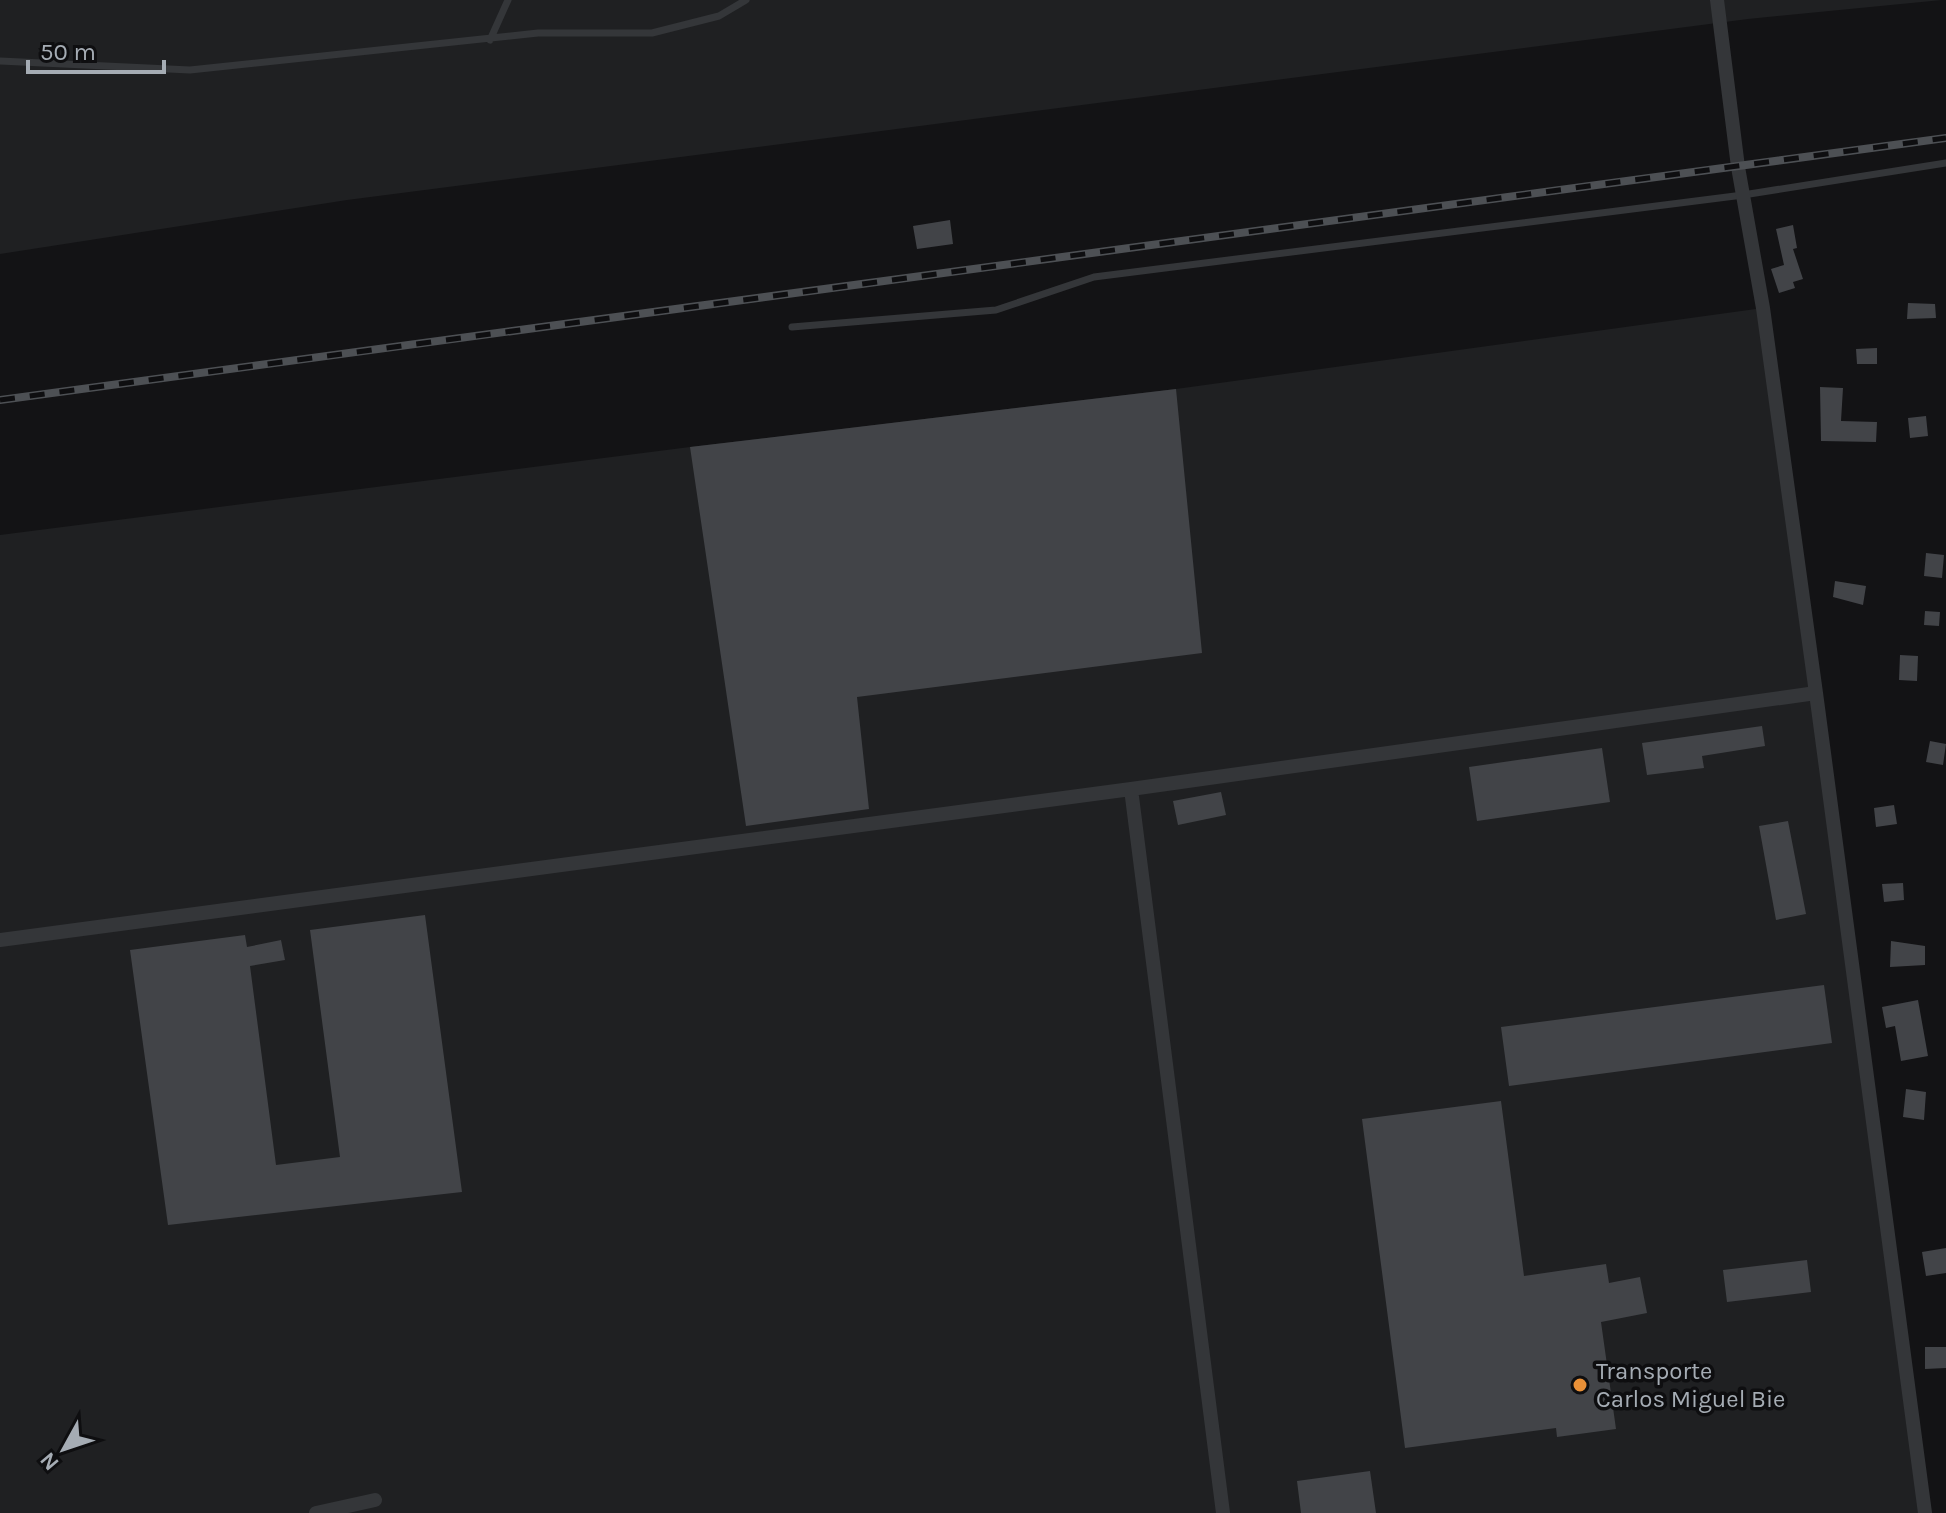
<svg xmlns="http://www.w3.org/2000/svg" width="1946" height="1513" viewBox="0 0 1946 1513" font-family="Karla,sans-serif">
	<style>
		.built { fill: #1f2022 }
		.building { fill: #424448 }
		.lines { fill: none; stroke-linecap: round; stroke-linejoin: round }
		.service { stroke: #343639; stroke-width: 7 }
		.minor { stroke: #343639; stroke-width: 14 }
		.rail-casing { stroke: #4d5054; stroke-width: 8 }
		.rail { stroke: #0e0e10; stroke-width: 5; stroke-dasharray: 15; stroke-linecap: butt }
		.poi-dot { fill: #e99037; stroke: #0e0e10; stroke-width: 3 }
		.labels { text-anchor: middle; dominant-baseline: central; stroke-width: 7; stroke-linejoin: round; paint-order: stroke }
		.poi-label { font-size: 24px; fill: #a5acb4; stroke: #0e0e10; text-anchor: start }
	</style>
	<rect width="100%" height="100%" fill="#131315"/>
	<!-- built -->
	<path class="built" d="M 0,0 L 1942,0 L 1748,19 L 347,200 L 0,254 Z
		M 1763,308 L 1923,1513 L 0,1513 L 0,535 L 690,447 L 1176,389 Z"/>
	<!-- building -->
	<path class="building" d="M 950,220 L 953,244 L 917,249 L 913,226 Z
		M 1793,225 L 1797,248 L 1793,249 L 1803,279 L 1793,282 L 1795,288 L 1779,293 L 1771,269 L 1784,265 L 1776,229 Z
		M 1908,303 L 1935,304 L 1936,318 L 1907,319 Z
		M 1877,348 L 1877,364 L 1857,364 L 1856,349 Z
		M 1820,387 L 1843,388 L 1841,421 L 1877,422 L 1876,442 L 1821,441 Z
		M 1176,389 L 1202,653 L 857,697 L 869,809 L 746,826 L 690,447 Z
		M 1926,416 L 1928,436 L 1910,438 L 1908,418 Z
		M 1926,553 L 1944,555 L 1942,578 L 1924,576 Z
		M 1835,581 L 1866,586 L 1863,605 L 1833,597 Z
		M 1925,611 L 1940,612 L 1939,626 L 1924,625 Z
		M 1900,655 L 1918,656 L 1917,681 L 1899,680 Z
		M 1762,726 L 1765,746 L 1702,756 L 1704,768 L 1647,775 L 1642,743 Z
		M 1930,741 L 1946,744 L 1943,765 L 1926,762 Z
		M 1602,748 L 1610,802 L 1477,821 L 1469,767 Z
		M 1221,792 L 1226,815 L 1178,825 L 1173,801 Z
		M 1894,805 L 1897,824 L 1876,827 L 1874,808 Z
		M 1788,821 L 1806,914 L 1776,920 L 1759,826 Z
		M 1903,883 L 1904,900 L 1884,902 L 1882,884 Z
		M 425,915 L 462,1192 L 168,1225 L 130,950 L 245,935 L 247,947 L 281,940 L 285,960 L 250,966 L 276,1165 L 340,1157 L 310,930 Z
		M 1891,941 L 1925,946 L 1925,965 L 1890,967 Z
		M 1824,985 L 1832,1043 L 1509,1086 L 1501,1027 Z
		M 1918,1000 L 1928,1056 L 1901,1061 L 1895,1026 L 1886,1028 L 1882,1007 Z
		M 1906,1089 L 1926,1092 L 1924,1120 L 1903,1117 Z
		M 1501,1101 L 1524,1276 L 1606,1264 L 1609,1283 L 1640,1277 L 1647,1313 L 1601,1322 L 1616,1429 L 1557,1437 L 1556,1428 L 1405,1448 L 1362,1119 Z
		M 1946,1248 L 1946,1273 L 1926,1276 L 1922,1252 Z
		M 1807,1260 L 1811,1292 L 1727,1302 L 1723,1270 Z
		M 1925,1347 L 1946,1347 L 1946,1368 L 1925,1369 Z
		M 1370,1471 L 1376,1513 L 1301,1513 L 1297,1481 Z"/>
	<g class="lines">
		<!-- service -->
		<path class="service" d="M 490,40 L 508,0
			M 0,61 L 190,70 L 538,33 L 652,33 L 719,16 L 746,0
			M 792,327 L 996,310 L 1094,277 L 1743,195 L 1946,163"/>
		<!-- minor -->
		<path class="minor" d="M 1717,0 L 1738,167 L 1763,308 L 1816,693 L 1925,1513
			M 1131,789 L 1223,1513
			M 0,940 L 1131,789 L 1816,693
			M 316,1513 L 375,1500"/>
		<!-- rail casing -->
		<g class="rail-casing">
			<path id="rail" d="M 0,400 L 1946,138"/>
		</g>
		<!-- rail -->
		<use href="#rail" class="rail"/>
	</g>
	<!-- markers -->
	<circle class="poi-dot" cx="1580" cy="1385" r="8"/>
	<g class="labels">
		<!-- poi labels -->
		<g class="poi-label">
			<text x="1596" y="1371">Transporte<tspan x="1596" dy="28">Carlos Miguel Bie</tspan></text>
		</g>
	</g>
	<!-- north arrow -->
	<g transform="translate(64 1449) rotate(230)" stroke="#0e0e10" stroke-width="6" paint-order="stroke">
	<path d="M0-6L14 30L0 20L-14 30Z" fill="#a5acb4"/>
	<text y="-12" font-size="22" font-weight="bold" text-anchor="middle" fill="#a5acb4">N</text>
	</g>
	<!-- scale -->
	<path d="M28 60v12h136v-12" fill="none" stroke="#a5acb4" stroke-width="4"/>
	<text x="40" y="60" font-size="24" fill="#a5acb4" stroke="#0e0e10" stroke-width="6" paint-order="stroke">50 m</text>
</svg>
